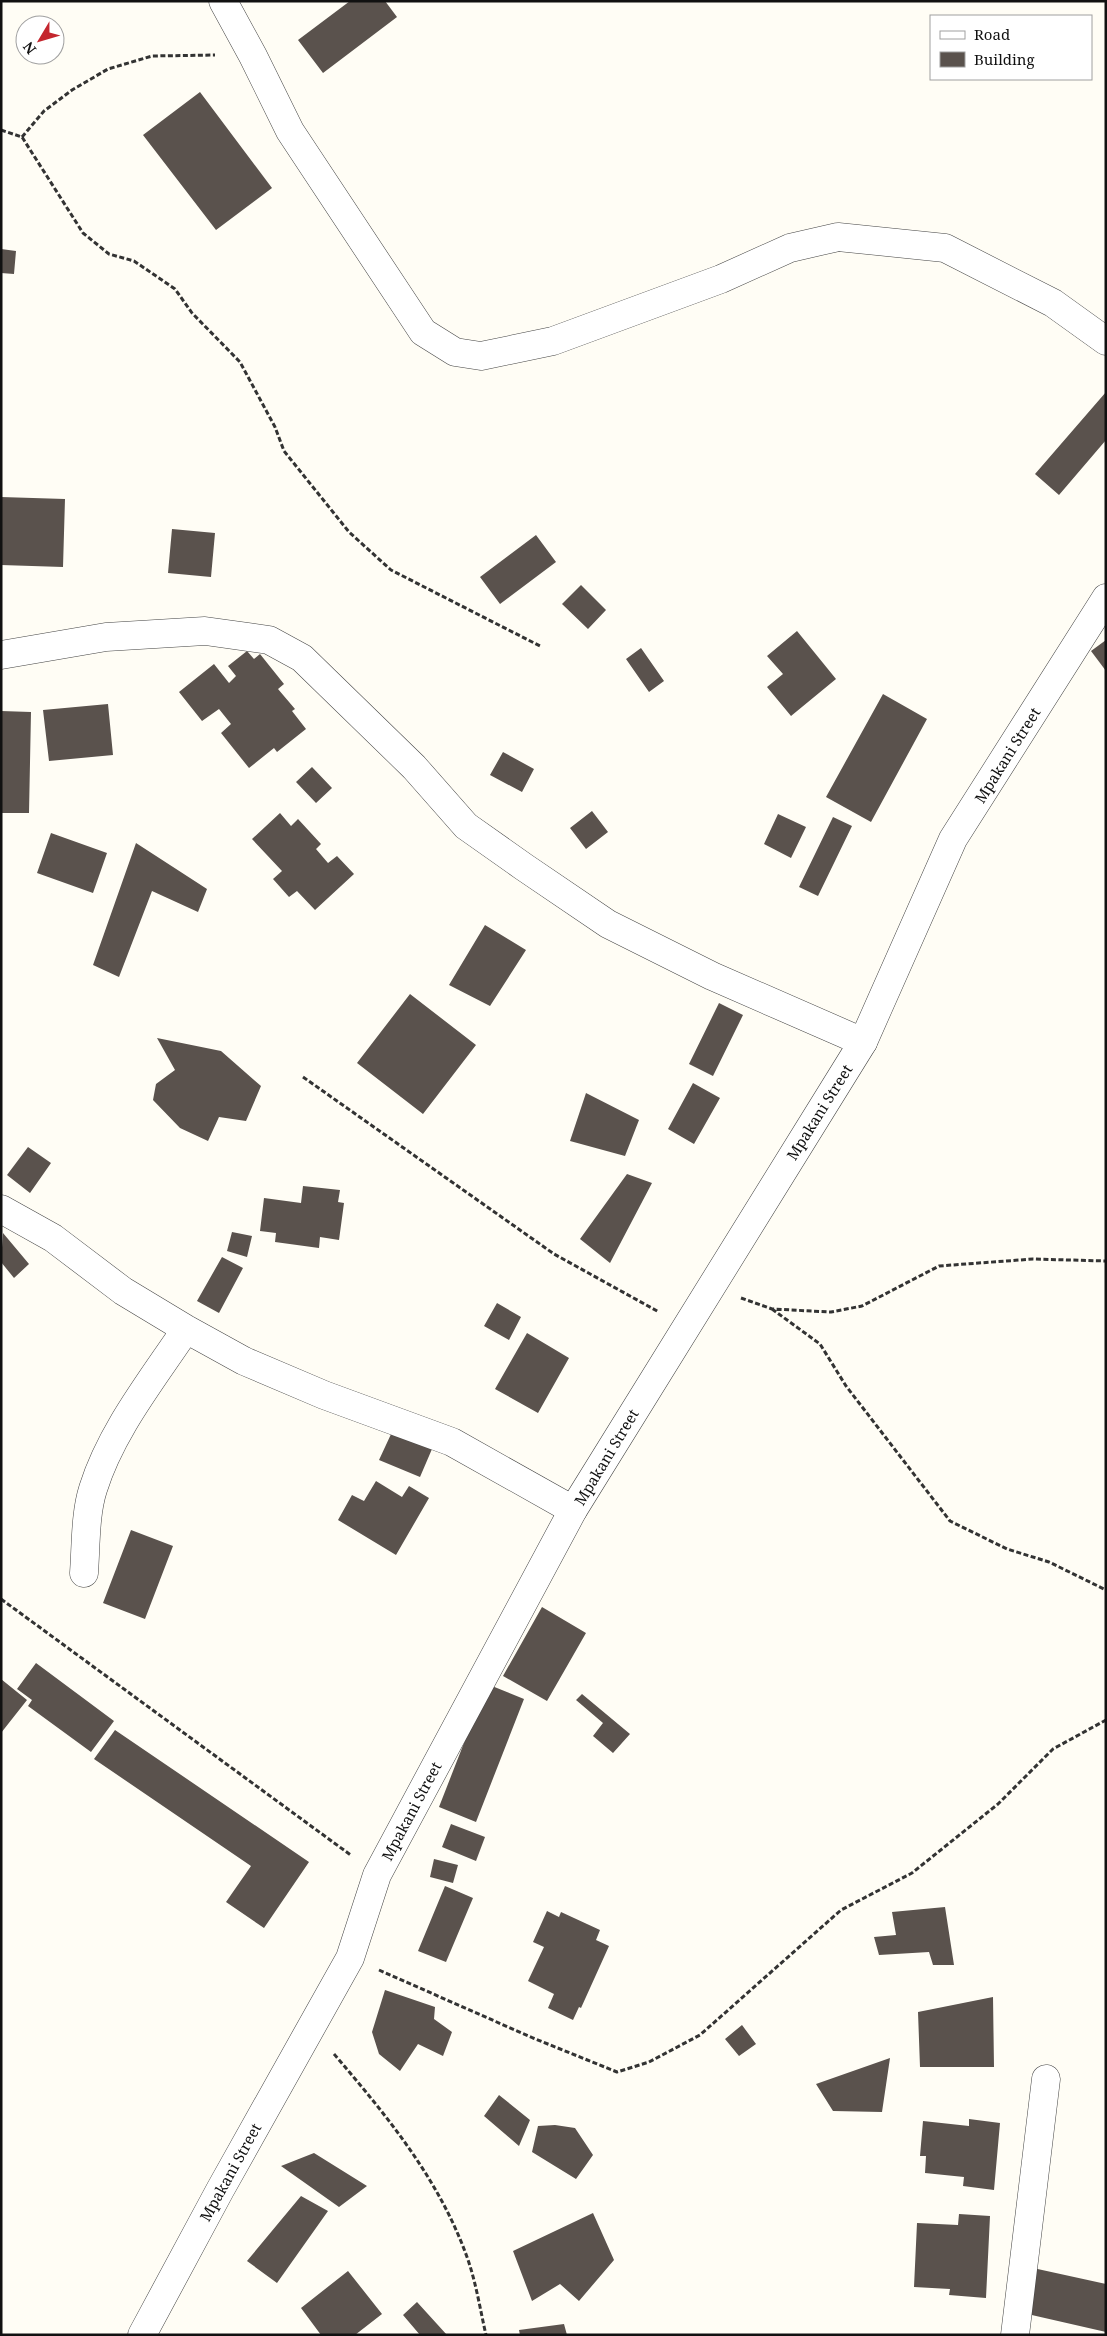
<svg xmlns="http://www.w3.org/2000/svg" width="1107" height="2336" viewBox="0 0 1107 2336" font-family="'Noto Serif',serif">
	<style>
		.building { fill: #5a524d }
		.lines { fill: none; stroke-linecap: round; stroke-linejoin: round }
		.minor-casing { stroke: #444; stroke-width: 29 }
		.tertiary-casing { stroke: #444; stroke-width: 29 }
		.path { stroke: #333; stroke-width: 3; stroke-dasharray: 5 2.5; stroke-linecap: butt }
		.minor { stroke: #fff; stroke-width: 28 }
		.tertiary { stroke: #fff; stroke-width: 28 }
		.labels { text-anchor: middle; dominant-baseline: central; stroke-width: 5; stroke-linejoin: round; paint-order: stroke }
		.street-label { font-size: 15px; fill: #111; stroke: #fff }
	</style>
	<rect width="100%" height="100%" fill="#fffdf5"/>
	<!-- building -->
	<path class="building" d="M 350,1 L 385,1 L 397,17 L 323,73 L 298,40 Z
		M 200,92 L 272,188 L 216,230 L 143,135 Z
		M 1,249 L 16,251 L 14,274 L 1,273 Z
		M 1106,392 L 1106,440 L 1059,495 L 1035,474 Z
		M 1,497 L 65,499 L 63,567 L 1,565 Z
		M 172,529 L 215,533 L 211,577 L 168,573 Z
		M 536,535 L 556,562 L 500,604 L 480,577 Z
		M 581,585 L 606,610 L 588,629 L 562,604 Z
		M 797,631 L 836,679 L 791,716 L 767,687 L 783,674 L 767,656 Z
		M 1106,640 L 1106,671 L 1091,651 Z
		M 641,648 L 664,681 L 649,692 L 626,659 Z
		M 247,651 L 254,659 L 260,654 L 284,684 L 278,689 L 295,709 L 292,711 L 306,729 L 277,752 L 274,748 L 249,768 L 221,733 L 231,724 L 219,709 L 202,721 L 179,692 L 214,664 L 229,683 L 236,676 L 228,666 Z
		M 883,694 L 927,719 L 871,822 L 826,797 Z
		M 108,704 L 113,755 L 49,761 L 43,710 Z
		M 1,711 L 31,712 L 29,813 L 1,813 Z
		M 503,752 L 534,769 L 522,792 L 490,775 Z
		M 312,767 L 332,788 L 316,803 L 296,782 Z
		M 592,811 L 608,832 L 586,849 L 570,828 Z
		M 280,813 L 291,826 L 298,819 L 321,844 L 316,849 L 328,863 L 337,856 L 354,874 L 315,910 L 297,891 L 289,897 L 273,879 L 282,871 L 252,839 Z
		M 778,814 L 806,827 L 791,858 L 764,844 Z
		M 833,817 L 852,826 L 818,896 L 799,887 Z
		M 51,833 L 107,853 L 93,893 L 37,873 Z
		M 136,843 L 207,889 L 198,912 L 152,891 L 119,977 L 93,965 Z
		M 485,925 L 526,950 L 490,1006 L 449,985 Z
		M 410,994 L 476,1045 L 423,1114 L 357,1063 Z
		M 719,1003 L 743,1015 L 713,1076 L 689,1064 Z
		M 157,1038 L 221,1051 L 261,1086 L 246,1121 L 219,1117 L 208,1141 L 180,1128 L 153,1100 L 156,1084 L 175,1070 Z
		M 693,1083 L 720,1098 L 694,1144 L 668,1129 Z
		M 586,1093 L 639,1120 L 625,1156 L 570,1141 Z
		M 28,1147 L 51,1163 L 30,1193 L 7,1175 Z
		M 627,1174 L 652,1183 L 610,1263 L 580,1239 Z
		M 303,1186 L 340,1190 L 338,1202 L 344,1203 L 339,1240 L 320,1237 L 319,1248 L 275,1242 L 276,1233 L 260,1231 L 264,1198 L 301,1203 Z
		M 232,1232 L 252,1236 L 247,1257 L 227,1251 Z
		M 3,1233 L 29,1264 L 14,1278 L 1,1262 Z
		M 222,1257 L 243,1268 L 219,1313 L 197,1301 Z
		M 497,1303 L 521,1317 L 509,1340 L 484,1326 Z
		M 527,1333 L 569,1358 L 538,1413 L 495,1389 Z
		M 392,1432 L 432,1449 L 420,1477 L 379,1460 Z
		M 376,1481 L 402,1497 L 409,1486 L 429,1498 L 396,1555 L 338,1520 L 352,1495 L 364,1501 Z
		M 131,1530 L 173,1546 L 145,1619 L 103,1603 Z
		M 542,1607 L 586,1633 L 547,1701 L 503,1676 Z
		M 36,1663 L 114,1721 L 91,1752 L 28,1706 L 32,1700 L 17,1689 Z
		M 1,1679 L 27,1700 L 1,1733 Z
		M 487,1684 L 524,1699 L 476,1822 L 439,1807 Z
		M 582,1694 L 630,1734 L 613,1753 L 593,1736 L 603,1723 L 576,1700 Z
		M 115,1730 L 309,1862 L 264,1928 L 226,1902 L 251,1866 L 94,1759 Z
		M 451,1824 L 485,1837 L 476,1861 L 442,1847 Z
		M 434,1859 L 458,1865 L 453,1883 L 430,1877 Z
		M 445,1886 L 473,1898 L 446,1962 L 418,1951 Z
		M 945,1907 L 954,1965 L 933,1965 L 929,1952 L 879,1955 L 874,1937 L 896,1935 L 892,1912 Z
		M 547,1911 L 559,1917 L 561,1912 L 600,1930 L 596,1940 L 609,1946 L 581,2008 L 579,2007 L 573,2020 L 548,2008 L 554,1994 L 528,1981 L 544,1947 L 533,1942 Z
		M 385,1990 L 435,2007 L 434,2019 L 452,2032 L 443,2056 L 418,2044 L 400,2071 L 379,2054 L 372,2032 Z
		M 993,1997 L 994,2067 L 920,2067 L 918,2012 Z
		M 742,2025 L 756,2044 L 739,2056 L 725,2039 Z
		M 890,2058 L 882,2112 L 833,2111 L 816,2084 Z
		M 499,2095 L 530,2120 L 519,2146 L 484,2116 Z
		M 969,2119 L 1000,2123 L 994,2190 L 963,2186 L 964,2177 L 925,2173 L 926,2156 L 920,2156 L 923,2121 L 969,2126 Z
		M 555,2125 L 575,2128 L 593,2155 L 576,2179 L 532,2152 L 538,2126 Z
		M 314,2153 L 367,2186 L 339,2207 L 281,2166 Z
		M 301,2196 L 328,2211 L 277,2283 L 247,2261 Z
		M 593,2213 L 614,2260 L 579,2301 L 560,2284 L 532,2301 L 513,2251 Z
		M 959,2214 L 990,2216 L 986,2298 L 949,2295 L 950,2289 L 914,2287 L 917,2223 L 958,2225 Z
		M 1033,2268 L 1106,2284 L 1106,2332 L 1023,2313 Z
		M 348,2271 L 382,2314 L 355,2335 L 321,2335 L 301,2308 Z
		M 417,2302 L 447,2335 L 420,2335 L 403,2315 Z
		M 564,2324 L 567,2335 L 520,2335 L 519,2330 Z"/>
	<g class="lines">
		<!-- minor casing -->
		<g class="minor-casing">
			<path id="minor" d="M 223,1 L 253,56 L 290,131 L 423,332 L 455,352 L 481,356 L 553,341 L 721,279 L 790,248 L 838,237 L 945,248 L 1053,303 L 1106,341
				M 1,655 L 106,637 L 205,631 L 269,640 L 302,658 L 414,767 L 466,826 L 524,867 L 608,924 L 712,976 L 863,1042
				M 1,1209 L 53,1238 L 123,1291 L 186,1329 L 244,1361 L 324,1395 L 452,1442 L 573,1510
				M 84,1573 C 86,1546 85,1514 93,1489 C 111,1431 152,1380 186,1329
				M 1015,2335 L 1046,2079"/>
		</g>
		<!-- tertiary casing -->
		<g class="tertiary-casing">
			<path id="tertiary" d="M 142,2335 L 220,2190 L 350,1958 L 377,1875 L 573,1510 L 863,1042 L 953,839 L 1106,598"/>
		</g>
		<!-- path -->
		<path class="path" d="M 1,130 L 22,137 L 83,233 L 109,254 L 134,261 L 175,289 L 192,313 L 240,362 L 275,427 L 284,451 L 349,532 L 391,570 L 542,647
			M 22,137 L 44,111 L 72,90 L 108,69 L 152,56 L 215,55
			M 303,1077 L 554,1254 L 659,1312
			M 741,1298 L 772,1309 L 831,1312 L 862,1306 L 939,1266 L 1033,1259 L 1106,1261
			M 772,1309 L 820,1344 L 846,1386 L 950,1521 L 1007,1549 L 1049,1562 L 1106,1590
			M 1,1599 L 352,1856
			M 379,1970 L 533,2038 L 617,2072 L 649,2062 L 700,2035 L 841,1910 L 912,1873 L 998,1804 L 1053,1749 L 1106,1720
			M 334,2054 C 387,2116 439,2179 467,2257 C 476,2282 480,2309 486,2335"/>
		<!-- minor -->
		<use href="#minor" class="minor"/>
		<!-- tertiary -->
		<use href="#tertiary" class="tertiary"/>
	</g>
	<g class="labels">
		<!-- street labels -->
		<g class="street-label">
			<text transform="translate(1007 755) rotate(-58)">Mpakani Street</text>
			<text transform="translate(819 1112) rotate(-58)">Mpakani Street</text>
			<text transform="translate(606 1457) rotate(-59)">Mpakani Street</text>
			<text transform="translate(411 1811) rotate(-62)">Mpakani Street</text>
			<text transform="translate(230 2172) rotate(-61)">Mpakani Street</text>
		</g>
	</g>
	<!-- border -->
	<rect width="1107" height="2336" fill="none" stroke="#111111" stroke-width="5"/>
	<!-- legend -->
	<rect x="930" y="15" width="162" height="65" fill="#ffffff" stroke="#a0a0a0"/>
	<rect x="940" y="31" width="25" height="8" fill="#ffffff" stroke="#a0a0a0"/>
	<text x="974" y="40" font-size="15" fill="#111111">Road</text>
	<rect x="940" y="52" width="25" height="15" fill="#5a524d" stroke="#a0a0a0"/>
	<text x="974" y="65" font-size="15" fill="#111111">Building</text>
	<!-- north arrow -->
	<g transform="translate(40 40) rotate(232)"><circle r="24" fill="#ffffff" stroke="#a0a0a0"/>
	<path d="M0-4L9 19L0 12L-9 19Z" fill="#c4262e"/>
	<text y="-8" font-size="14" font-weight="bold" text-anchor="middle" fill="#111111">N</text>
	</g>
</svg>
